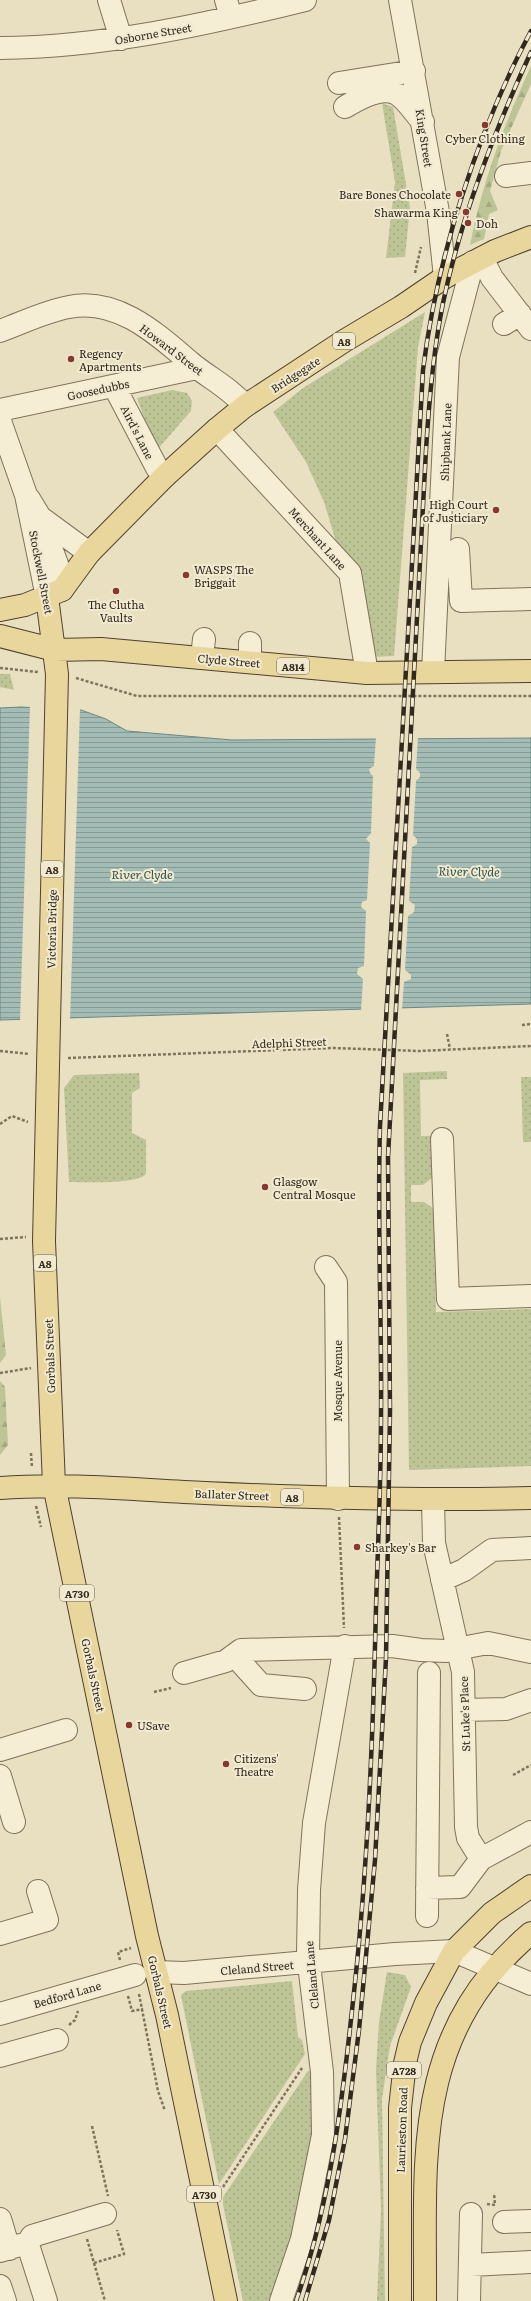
<svg xmlns="http://www.w3.org/2000/svg" width="531" height="2301" viewBox="0 0 531 2301" font-family="Literata,serif">
	<style>
		.grass { fill: url(#grass-dots) }
		.forest { fill: url(#forest-firs) }
		.water { fill: url(#water-rules); stroke: #6c8883 }
		.pier { fill: #e9e0c2 }
		.lines { fill: none; stroke-linecap: round; stroke-linejoin: round }
		.minor-casing { stroke: #80725b; stroke-width: 24 }
		.major-casing { stroke: #4e402f; stroke-width: 24 }
		.path { stroke: #80725b; stroke-width: 2.5; stroke-dasharray: 3 2; stroke-linecap: butt }
		.minor { stroke: #f5edd4; stroke-width: 22 }
		.major { stroke: #e9d69d; stroke-width: 22 }
		.rail-casing { stroke: #32291e; stroke-width: 4.5 }
		.rail { stroke: #f1ead0; stroke-width: 3; stroke-dasharray: 9; stroke-linecap: butt }
		.poi-dot { fill: #893731; stroke: #f1ead0; stroke-width: 1.5 }
		.labels { text-anchor: middle; dominant-baseline: central; stroke-width: 4; stroke-linejoin: round; paint-order: stroke }
		.shield { fill: #f1ead0; stroke: #6b6353; stroke-width: 1 }
		.shield-label { font-size: 10px; font-weight: bold; fill: #32291e }
		.street-label { font-size: 11px; fill: #32291e; stroke: #f1ead0 }
		.poi-label { font-size: 11px; fill: #32291e; stroke: #f1ead0; text-anchor: start }
		.water-label { font-size: 12px; font-style: italic; fill: #2e5050; stroke: #f1ead0 }
	</style>
	<defs>
		<pattern id="grass-dots" width="8" height="8" patternUnits="userSpaceOnUse"><rect width="8" height="8" fill="#bdc597"/><path d="M2 2h.1M6 6h.1" fill="none" stroke="#a3a982" stroke-width="1.8" stroke-linecap="round"/></pattern>
		<pattern id="forest-firs" width="22" height="20" patternUnits="userSpaceOnUse"><rect width="22" height="20" fill="#bdc597"/><path d="M5 1l3.5 6h-7zM16 11l3.5 6h-7z" fill="#a3a982"/></pattern>
		<pattern id="water-rules" width="6" height="5" patternUnits="userSpaceOnUse"><rect width="6" height="5" fill="#a4bcb6"/><path d="M0 2.5h6" fill="none" stroke="#869993"/></pattern>
	</defs>
	<rect width="100%" height="100%" fill="#e9e0c2"/>
	<!-- grass -->
	<path class="grass" d="M 382,103 L 393,107 L 410,208 L 405,257 L 386,258 L 395,182 Z
		M 425,312 L 418,347 L 394,656 L 371,657 L 324,502 L 306,462 L 273,412 L 303,388 Z
		M 172,390 L 187,393 L 192,401 L 191,411 L 156,451 L 137,398 Z
		M 0,674 L 10,674 L 14,690 L 0,687 Z
		M 447,1071 L 447,1079 L 420,1080 L 421,1136 L 430,1136 L 432,1178 L 423,1185 L 411,1185 L 411,1202 L 424,1202 L 433,1208 L 436,1312 L 531,1309 L 531,1466 L 409,1470 L 403,1073 Z
		M 139,1073 L 140,1088 L 132,1093 L 132,1133 L 146,1140 L 146,1174 C 135,1185 85,1182 69,1182 L 64,1088 L 74,1075 Z
		M 521,1077 L 531,1077 L 531,1142 L 523,1142 Z
		M 387,1972 L 405,1975 L 411,1987 L 390,2046 L 382,2099 L 385,2301 L 377,2301 L 381,2210 L 376,2070 L 379,2022 Z
		M 292,1981 L 298,2037 L 302,2040 L 305,2054 L 219,2184 L 181,1995 L 186,1991 Z
		M 308,2071 L 311,2071 L 319,2115 L 295,2244 L 270,2301 L 243,2301 L 223,2205 L 223,2197 Z"/>
	<!-- forest -->
	<path class="forest" d="M 531,66 L 531,84 L 501,151 L 490,191 L 498,210 L 489,214 L 484,239 L 470,245 C 482,183 504,124 531,66 Z
		M 0,1297 L 6,1355 L 0,1363 Z
		M 0,1381 L 5,1387 L 8,1445 L 0,1455 Z"/>
	<!-- water -->
	<path class="water" d="M 21,707 L 81,710 L 106,719 L 127,731 L 232,740 L 531,738 L 531,1004 L 0,1020 L 0,708 Z"/>
	<!-- pier -->
	<path class="pier" d="M 30,705 L 80,708 L 70,1020 L 20,1021 Z
		M 376,737 L 418,737 L 416,769 L 420,773 L 420,777 L 416,781 L 413,835 L 417,839 L 417,844 L 412,847 L 409,901 L 415,905 L 414,912 L 408,916 L 405,970 L 411,975 L 411,979 L 404,982 L 402,1010 L 361,1011 L 363,979 L 357,974 L 358,968 L 364,966 L 366,911 L 361,907 L 362,902 L 367,900 L 370,843 L 366,839 L 371,833 L 373,776 L 370,773 L 369,769 L 374,766 Z"/>
	<g class="lines">
		<!-- minor casing -->
		<g class="minor-casing">
			<path id="minor" d="M 109,0 L 121,39
				M 226,0 L 231,17
				M 400,0 L 438,212 L 445,277
				M 0,48 C 104,47 204,25 305,0
				M 339,83 L 414,71
				M 345,107 C 358,99 381,85 397,94 C 407,100 415,114 423,122
				M 506,176 L 531,173
				M 482,258 L 492,278 L 531,329
				M 504,324 L 520,314
				M 0,331 C 22,323 46,311 69,307 C 117,297 157,334 191,363 C 209,378 230,388 245,406
				M 114,386 L 157,468 L 165,476
				M 0,410 L 197,368
				M 0,421 L 26,495 L 47,597
				M 217,429 L 350,573 L 367,673
				M 29,499 L 40,517 L 89,553
				M 44,529 L 60,572 L 62,590
				M 458,549 L 461,601 L 531,599
				M 250,643 L 250,662
				M 202,658 L 204,639
				M 433,672 L 448,357 L 473,262
				M 442,1139 L 448,1299 L 531,1296
				M 326,1267 L 336,1282 L 338,1499
				M 433,1500 L 434,1543 L 463,1672 L 466,1827 L 468,1838 L 481,1859
				M 442,1580 L 464,1570 L 492,1550 L 531,1548
				M 234,1655 L 261,1685 L 305,1689
				M 184,1673 L 226,1661 L 241,1650 L 392,1646 L 421,1650 L 446,1651 L 488,1643 L 531,1652
				M 464,1710 L 506,1709 L 531,1700
				M 0,1750 L 66,1730
				M 0,1776 L 14,1822
				M 427,1888 L 460,1887 L 481,1859 L 531,1832
				M 427,1916 L 429,1673
				M 0,1934 L 47,1920 L 38,1891
				M 156,1972 L 184,1973 L 395,1954 L 454,1951 L 531,1984
				M 0,2014 L 135,1975
				M 0,2056 L 57,2040
				M 0,2219 L 9,2249
				M 504,2222 L 531,2221
				M 26,2246 L 32,2236 L 105,2214
				M 0,2251 L 20,2245 L 29,2248 L 46,2301
				M 471,2265 L 531,2262
				M 0,2286 L 5,2301
				M 281,2301 L 302,2239 L 323,2135 L 322,2072 L 308,1956 L 309,1890 L 314,1823 L 345,1646
				M 469,2301 L 471,2214"/>
		</g>
		<!-- major casing -->
		<g class="major-casing">
			<path id="major" d="M 47,597 L 57,674 L 44,1241 L 54,1485 L 147,1936 L 167,2015 L 226,2301
				M 0,610 L 25,605 L 62,590 L 89,553 L 165,476 L 217,429 L 245,406 L 344,341 L 401,307 L 445,277 L 495,251 L 531,237
				M 0,636 L 55,650 L 101,649 L 367,673 L 531,671
				M 0,1488 C 68,1483 137,1490 205,1493 C 314,1498 422,1501 531,1498
				M 400,2301 L 400,2108 L 405,2063 L 410,2042 L 426,2003 L 454,1951 L 492,1913 L 531,1886
				M 425,2301 C 426,2158 410,2036 531,1933"/>
		</g>
		<!-- path -->
		<path class="path" d="M 415,273 L 421,247
			M 0,668 L 38,672
			M 76,678 L 137,696 L 531,696
			M 522,1025 L 531,1024
			M 447,1034 L 450,1049
			M 0,1051 L 29,1054
			M 68,1058 L 334,1048 L 419,1051 L 531,1046
			M 0,1124 L 12,1116 L 28,1122
			M 0,1239 L 26,1237
			M 0,1373 L 31,1368
			M 31,1453 L 32,1468
			M 36,1506 L 41,1527
			M 339,1517 L 344,1628
			M 154,1692 L 171,1688
			M 513,1775 L 531,1765
			M 120,1960 L 118,1952 L 131,1948
			M 139,1994 L 158,2091 L 165,2111
			M 128,1996 L 132,2011 L 143,2009
			M 69,2025 L 75,2020 L 78,2011
			M 92,2126 L 108,2196
			M 223,2187 L 302,2068
			M 487,2204 L 495,2205 L 494,2193
			M 87,2239 L 105,2301
			M 94,2263 L 124,2254 L 117,2230"/>
		<!-- minor -->
		<use href="#minor" class="minor"/>
		<!-- major -->
		<use href="#major" class="major"/>
		<!-- rail casing -->
		<g class="rail-casing">
			<path id="rail" d="M 296,2301 C 331,2202 343,2096 354,1992 C 368,1864 373,1735 376,1607 C 378,1543 381,1480 381,1417 C 382,1319 377,1223 380,1126 L 423,370 C 437,257 477,132 531,31
				M 305,2301 L 329,2220 L 345,2139 L 359,2030 L 375,1860 L 386,1658 L 390,1411 L 388,1157 L 426,450 C 429,401 433,352 443,303 C 461,217 494,132 531,52"/>
		</g>
		<!-- rail -->
		<use href="#rail" class="rail"/>
	</g>
	<!-- markers -->
	<g class="poi-dot">
		<circle cx="485" cy="125" r="4"/>
		<circle cx="459" cy="194" r="4"/>
		<circle cx="466" cy="212" r="4"/>
		<circle cx="468" cy="223" r="4"/>
		<circle cx="71" cy="359" r="4"/>
		<circle cx="496" cy="510" r="4"/>
		<circle cx="186" cy="575" r="4"/>
		<circle cx="116" cy="591" r="4"/>
		<circle cx="265" cy="1187" r="4"/>
		<circle cx="357" cy="1547" r="4"/>
		<circle cx="129" cy="1725" r="4"/>
		<circle cx="226" cy="1764" r="4"/>
	</g>
	<g class="labels">
		<!-- shield labels -->
		<g class="shield">
			<rect x="333" y="333" width="22" height="16" rx="3"/>
			<rect x="277" y="658" width="32" height="16" rx="3"/>
			<rect x="41" y="861" width="22" height="16" rx="3"/>
			<rect x="34" y="1255" width="22" height="16" rx="3"/>
			<rect x="281" y="1489" width="22" height="16" rx="3"/>
			<rect x="60" y="1585" width="34" height="16" rx="3"/>
			<rect x="387" y="2062" width="34" height="16" rx="3"/>
			<rect x="187" y="2186" width="34" height="16" rx="3"/>
		</g>
		<g class="shield-label">
			<text x="344" y="341">A8</text>
			<text x="293" y="666">A814</text>
			<text x="52" y="869">A8</text>
			<text x="45" y="1263">A8</text>
			<text x="292" y="1497">A8</text>
			<text x="77" y="1593">A730</text>
			<text x="404" y="2070">A728</text>
			<text x="204" y="2194">A730</text>
		</g>
		<!-- street labels -->
		<g class="street-label">
			<text transform="translate(153 33) rotate(-10)">Osborne Street</text>
			<text transform="translate(425 138) rotate(81)">King Street</text>
			<text transform="translate(172 349) rotate(37)">Howard Street</text>
			<text transform="translate(295 374) rotate(-33)">Bridgegate</text>
			<text transform="translate(98 389) rotate(-12)">Goosedubbs</text>
			<text transform="translate(138 432) rotate(63)">Aird's Lane</text>
			<text transform="translate(445 442) rotate(-88)">Shipbank Lane</text>
			<text transform="translate(318 538) rotate(48)">Merchant Lane</text>
			<text transform="translate(42 572) rotate(79)">Stockwell Street</text>
			<text transform="translate(229 660) rotate(5)">Clyde Street</text>
			<text transform="translate(51 929) rotate(-89)">Victoria Bridge</text>
			<text transform="translate(289 1042) rotate(-2)">Adelphi Street</text>
			<text transform="translate(49 1356) rotate(-92)">Gorbals Street</text>
			<text transform="translate(337 1381) rotate(-90)">Mosque Avenue</text>
			<text transform="translate(232 1494) rotate(2)">Ballater Street</text>
			<text transform="translate(94 1675) rotate(78)">Gorbals Street</text>
			<text transform="translate(464 1714) rotate(-92)">St Luke's Place</text>
			<text transform="translate(257 1967) rotate(-5)">Cleland Street</text>
			<text transform="translate(311 1975) rotate(-95)">Cleland Lane</text>
			<text transform="translate(161 1992) rotate(77)">Gorbals Street</text>
			<text transform="translate(67 1994) rotate(-16)">Bedford Lane</text>
			<text transform="translate(401 2130) rotate(-88)">Laurieston Road</text>
		</g>
		<!-- poi labels -->
		<g class="poi-label">
			<text x="485" y="138" text-anchor="middle">Cyber Clothing</text>
			<text x="451" y="194" text-anchor="end">Bare Bones Chocolate</text>
			<text x="458" y="212" text-anchor="end">Shawarma King</text>
			<text x="476" y="223">Doh</text>
			<text x="79" y="353">Regency<tspan x="79" dy="13">Apartments</tspan></text>
			<text x="488" y="504" text-anchor="end">High Court<tspan x="488" dy="13">of Justiciary</tspan></text>
			<text x="194" y="569">WASPS The<tspan x="194" dy="13">Briggait</tspan></text>
			<text x="116" y="604" text-anchor="middle">The Clutha<tspan x="116" dy="13">Vaults</tspan></text>
			<text x="273" y="1181">Glasgow<tspan x="273" dy="13">Central Mosque</tspan></text>
			<text x="365" y="1547">Sharkey's Bar</text>
			<text x="137" y="1725">USave</text>
			<text x="234" y="1758">Citizens'<tspan x="234" dy="13">Theatre</tspan></text>
		</g>
		<!-- water labels -->
		<g class="water-label">
			<text transform="translate(469 871) rotate(1)">River Clyde</text>
			<text x="142" y="874">River Clyde</text>
		</g>
	</g>
</svg>
